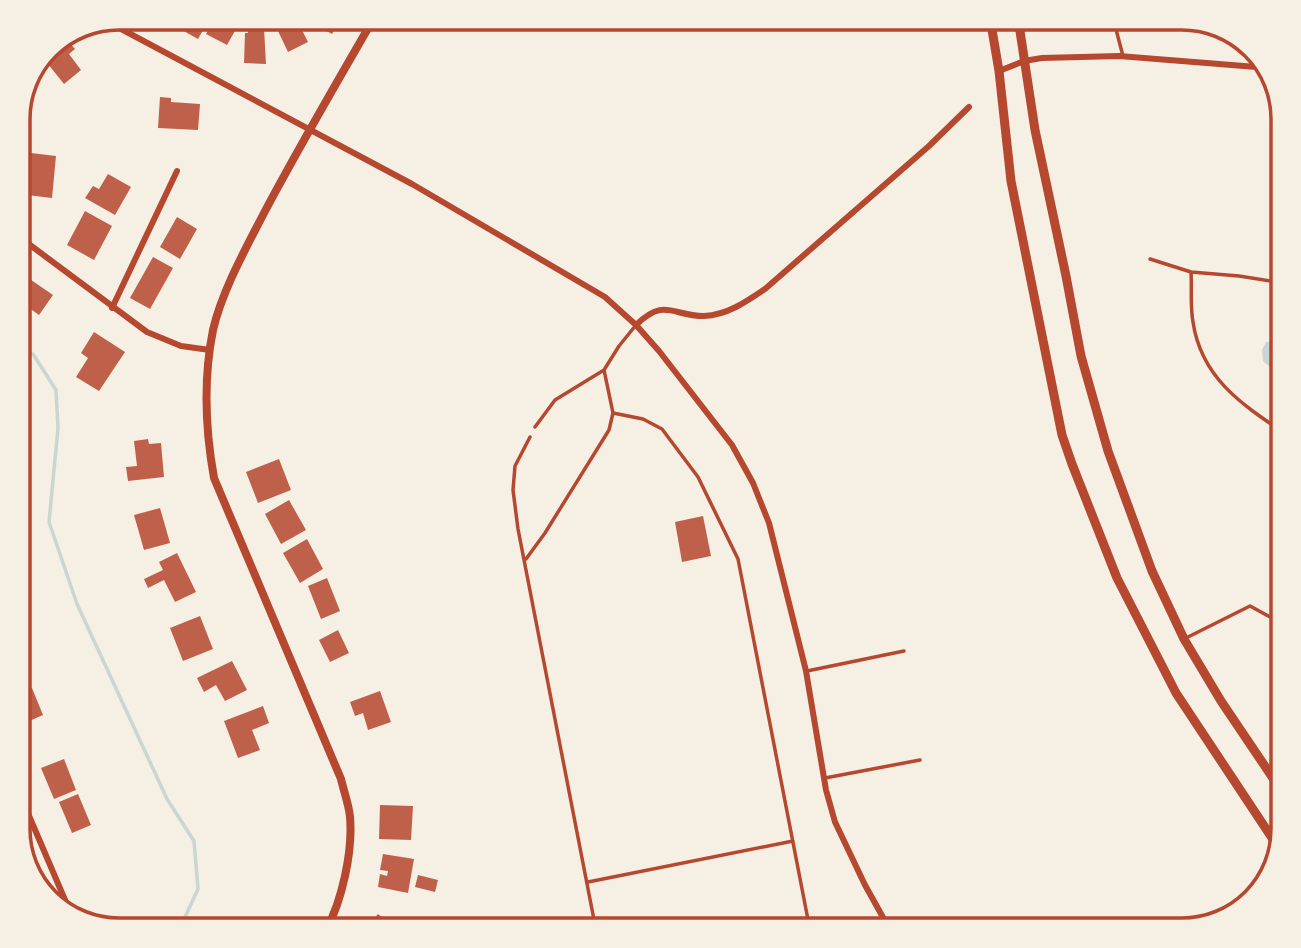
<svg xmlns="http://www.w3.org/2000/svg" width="1301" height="948" viewBox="0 0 1301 948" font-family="Karla,sans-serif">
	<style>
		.water { fill: #c9d6d2 }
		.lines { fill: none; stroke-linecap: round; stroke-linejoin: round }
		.stream { stroke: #c9d6d2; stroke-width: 3.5 }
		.building { fill: #bf614a }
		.service { stroke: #b5482f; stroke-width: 3.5 }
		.minor { stroke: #b5482f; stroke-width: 6 }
		.tertiary { stroke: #b5482f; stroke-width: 8 }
		.secondary { stroke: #b5482f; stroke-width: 9 }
		.rim { fill: none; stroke: #b5482f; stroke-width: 3.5 }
	</style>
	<rect width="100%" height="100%" fill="#f6efe4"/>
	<!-- water -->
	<path class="water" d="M 1275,334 L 1283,343 L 1283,379 L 1263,361 L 1262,350 L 1266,342 L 1274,341 L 1272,336 Z"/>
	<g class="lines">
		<!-- stream -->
		<path class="stream" d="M 18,348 L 33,354 L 56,390 L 58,428 L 49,522 L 77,604 L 167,799 L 194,841 L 198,889 L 179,930"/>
	</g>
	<!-- building -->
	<path class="building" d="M 186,18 L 210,18 L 198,39 L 180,29 Z
		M 215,18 L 225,22 L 228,18 L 233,18 L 240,22 L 227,45 L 206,34 Z
		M 303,18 L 341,18 L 332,34 Z
		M 298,22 L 308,42 L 288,52 L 278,31 Z
		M 248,28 L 264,28 L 266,64 L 244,63 L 245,33 L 248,33 Z
		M 65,38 L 75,49 L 69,54 L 81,70 L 64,84 L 44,59 L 52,43 Z
		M 160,97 L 171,98 L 171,102 L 200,104 L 198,130 L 158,128 Z
		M 31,153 L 56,156 L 52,198 L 27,195 Z
		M 108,174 L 131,187 L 115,215 L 85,198 L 93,186 L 99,189 Z
		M 85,211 L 112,226 L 94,260 L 67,245 Z
		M 177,217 L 197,229 L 180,259 L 160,247 Z
		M 153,257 L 173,268 L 150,309 L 130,298 Z
		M 18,271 L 53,295 L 39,315 L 18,300 Z
		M 94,332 L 125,352 L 99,391 L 76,377 L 88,358 L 81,353 Z
		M 148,439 L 149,444 L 161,443 L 164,477 L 128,481 L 126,467 L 137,466 L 134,441 Z
		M 279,459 L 291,490 L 258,503 L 246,472 Z
		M 289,500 L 306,530 L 281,544 L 265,514 Z
		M 160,508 L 170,543 L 144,550 L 134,515 Z
		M 703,516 L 711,556 L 682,562 L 675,522 Z
		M 307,539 L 323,569 L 300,583 L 283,553 Z
		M 177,553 L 196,592 L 175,602 L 164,580 L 148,588 L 144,579 L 163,570 L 159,562 Z
		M 327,578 L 340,611 L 321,619 L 308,586 Z
		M 200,616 L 213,649 L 183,661 L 170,628 Z
		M 338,630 L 349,653 L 330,662 L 319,640 Z
		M 232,661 L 247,690 L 225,701 L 216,685 L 204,692 L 197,678 Z
		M 32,688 L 43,715 L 18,726 L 18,695 Z
		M 380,691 L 391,722 L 368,730 L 363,713 L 355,716 L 350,702 Z
		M 263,706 L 269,723 L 252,730 L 260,750 L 238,758 L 224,721 Z
		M 64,759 L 76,790 L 54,799 L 41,768 Z
		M 78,794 L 91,825 L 72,833 L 59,802 Z
		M 380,805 L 413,806 L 411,840 L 379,839 Z
		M 383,854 L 414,859 L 408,893 L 378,887 L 380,874 L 387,876 L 388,871 L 380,870 Z
		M 418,875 L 438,880 L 435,892 L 415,887 Z
		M 378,914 L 399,930 L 364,930 Z"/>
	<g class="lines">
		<!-- service -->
		<path class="service" d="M 1113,18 L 1123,56
			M 1150,259 L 1191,272 C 1192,289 1190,306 1193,322 C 1201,377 1241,404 1283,432
			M 1191,272 L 1239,276 L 1283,283
			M 613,413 L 643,419 L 662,429 L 698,477 L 738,559 L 810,930
			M 535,427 L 555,400 L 604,370 L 619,346 L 636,325
			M 530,437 L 515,466 L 513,490 L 518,529 L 596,930
			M 526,559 L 545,533 L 609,430 L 613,413 L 604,370
			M 1186,638 L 1250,606 L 1283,624
			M 807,671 L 904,651
			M 825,778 L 920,760
			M 588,882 L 793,841"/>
		<!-- minor -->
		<path class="minor" d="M 108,22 L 412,184 L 605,297 L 636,325 L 659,351 L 732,445 L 753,483 L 769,523 L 806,671 L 826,790 L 835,822 L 865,885 L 890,930
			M 999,71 L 1024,61 L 1042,58 L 1119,56 L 1269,68
			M 18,233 L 26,242 L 147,332 L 181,346 L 210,350
			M 112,308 L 177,171
			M 636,325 C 665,297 672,316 704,316 C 727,315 746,302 765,289 L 929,146 L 969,107
			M 18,790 L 71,914"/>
		<!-- tertiary -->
		<path class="tertiary" d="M 326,930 C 342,901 353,851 350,817 C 349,805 344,792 341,779 L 214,478 C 205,428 203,380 213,330 C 222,291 246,248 264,213 C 299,147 337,82 374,18"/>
		<!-- secondary -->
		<path class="secondary" d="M 990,18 L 999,71 L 1011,181 L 1062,435 L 1072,464 L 1117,578 L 1176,693 L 1278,847
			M 1018,18 L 1035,130 L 1066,276 L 1081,356 L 1108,451 L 1152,571 L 1184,639 L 1221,701 L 1283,793"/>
	</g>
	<!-- crop -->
	<path d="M0 0H1301V948H0ZM119 30H1182A89 89 0 0 1 1271 119V829A89 89 0 0 1 1182 918H119A89 89 0 0 1 30 829V119A89 89 0 0 1 119 30Z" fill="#f6efe4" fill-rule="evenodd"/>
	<path class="rim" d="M119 30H1182A89 89 0 0 1 1271 119V829A89 89 0 0 1 1182 918H119A89 89 0 0 1 30 829V119A89 89 0 0 1 119 30Z"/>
</svg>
